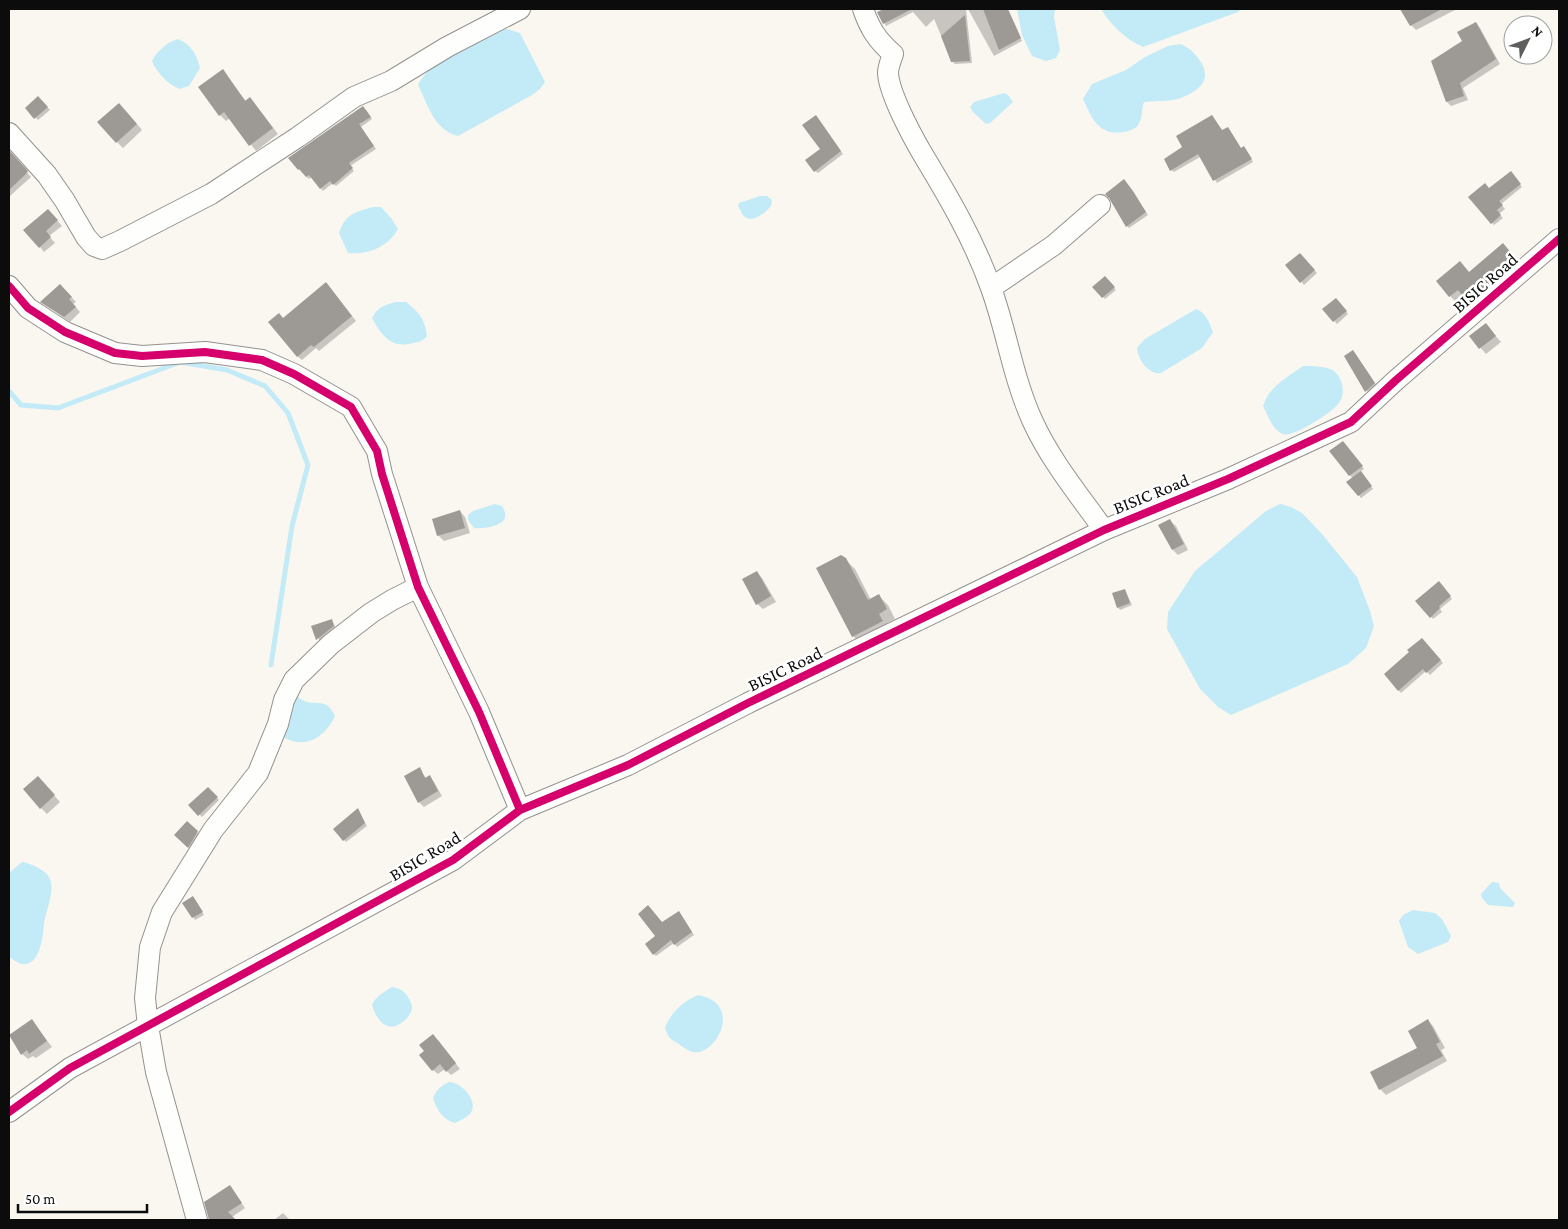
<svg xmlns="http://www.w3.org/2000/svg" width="1568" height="1229" viewBox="0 0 1568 1229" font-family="'Crimson Pro',serif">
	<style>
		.water { fill: #c3eaf7 }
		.shadow { fill: #0003 }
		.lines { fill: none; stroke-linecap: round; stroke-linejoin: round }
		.stream { stroke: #c3eaf7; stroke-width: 5 }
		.building { fill: #9d9a96 }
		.street-casing { stroke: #93928f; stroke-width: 22 }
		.street { stroke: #fefefd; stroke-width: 20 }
		.cycleway-casing { stroke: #fff; stroke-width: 11 }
		.cycleway { stroke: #d6006c; stroke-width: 8 }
		.labels { text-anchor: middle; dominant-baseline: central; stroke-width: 5; stroke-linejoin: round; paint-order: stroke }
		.street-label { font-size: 18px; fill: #0c0c0c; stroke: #fff }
	</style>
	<rect width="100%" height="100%" fill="#faf7f0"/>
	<!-- water -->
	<path class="water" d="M 1017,9 L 1055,9 L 1054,17 L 1060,50 L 1056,58 L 1046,61 L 1032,56 L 1022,35 Z
		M 1101,9 L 1241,9 L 1238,12 L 1143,47 C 1125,39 1111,25 1101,9 Z
		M 497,26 L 520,33 L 545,82 L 540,89 L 532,95 L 458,136 C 434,130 428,105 418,85 C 428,62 476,40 497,26 Z
		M 178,39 C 191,44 197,55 200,68 L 189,86 L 179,89 C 167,83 157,73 152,61 C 157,51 167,42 178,39 Z
		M 1181,44 C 1190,48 1198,56 1203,66 C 1207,76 1205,83 1196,90 C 1178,103 1165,100 1144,102 C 1141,110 1143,118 1138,125 C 1135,129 1129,131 1124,132 C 1099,136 1092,119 1083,99 L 1092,84 L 1126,70 L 1145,57 L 1168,46 Z
		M 1004,93 L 1008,95 L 1013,102 L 990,123 L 986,124 L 973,112 L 970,107 L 974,102 Z
		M 760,196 L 767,196 L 772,200 L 771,206 C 766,212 753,223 745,217 C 742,215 740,209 738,206 L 739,203 Z
		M 373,207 L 381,207 L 391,218 L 398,229 C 388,247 368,255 348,253 L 339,233 C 345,214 355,212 373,207 Z
		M 396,302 L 406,302 C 419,312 425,319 427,336 C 423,341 420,342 413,343 C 391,349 382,336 372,318 C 378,307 384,305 396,302 Z
		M 1196,309 C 1207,313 1209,323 1213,332 L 1202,348 L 1161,373 C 1149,375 1138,360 1137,348 L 1145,339 Z
		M 1303,366 C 1312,366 1326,366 1334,371 C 1343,379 1346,393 1339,403 C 1333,412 1293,438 1283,434 C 1272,430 1268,415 1263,406 C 1269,386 1287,378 1303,366 Z
		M 495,504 L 502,506 C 504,509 506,514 505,518 C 501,527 482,529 474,528 L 468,520 L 468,515 L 473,511 Z
		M 1280,504 L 1291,507 L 1302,513 L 1322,534 L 1357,577 L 1370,611 L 1374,626 L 1366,648 L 1348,664 L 1231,715 L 1218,707 L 1200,689 L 1167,629 L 1168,612 L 1195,571 L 1266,511 Z
		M 297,696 C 313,711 325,693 335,716 C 325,737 306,750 283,737 L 290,722 L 292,699 Z
		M 22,862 C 30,863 44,869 49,877 C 56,888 46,911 44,923 C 43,934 41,962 26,964 C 20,965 14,960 9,957 L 9,873 Z
		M 1492,882 L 1499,883 L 1500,888 L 1515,903 L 1513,907 L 1488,905 L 1482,898 L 1481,894 Z
		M 1413,910 L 1435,913 L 1442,919 L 1451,936 L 1448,942 L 1418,954 L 1408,947 L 1399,921 L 1403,915 Z
		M 392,987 C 403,988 409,996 412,1006 C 412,1012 410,1015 405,1020 C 389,1035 377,1022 372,1005 C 376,996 384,992 392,987 Z
		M 698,995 C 745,1004 715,1057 693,1052 C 688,1051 683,1047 679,1044 C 671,1040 667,1037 665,1027 C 672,1012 682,1002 698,995 Z
		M 449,1082 C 461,1082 480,1101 470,1114 C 466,1118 460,1120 455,1123 C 443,1120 437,1110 433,1098 C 436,1090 441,1086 449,1082 Z"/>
	<!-- shadow -->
	<path class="shadow" d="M 886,9 L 966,9 L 972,63 L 955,64 L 952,61 L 934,19 L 926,27 L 913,12 L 886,26 L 879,13 Z
		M 968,9 L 996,9 L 1002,24 L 1012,20 L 1014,23 L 1022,41 L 994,56 Z
		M 1402,9 L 1457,9 L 1416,30 L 1411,25 Z
		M 1476,23 L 1480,28 L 1500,64 L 1463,88 L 1468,100 L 1451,106 L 1447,102 L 1463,41 Z
		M 223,71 L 246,101 L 255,104 L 278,134 L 256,151 L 230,118 L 226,121 L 220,115 L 200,87 Z
		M 38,97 L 50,110 L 38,120 L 26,108 Z
		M 125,110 L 142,130 L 123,148 L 117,142 Z
		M 366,110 L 372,119 L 361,127 L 376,149 L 350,166 L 354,171 L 336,186 L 333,183 L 323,191 L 312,177 L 309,179 L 299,169 Z
		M 818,119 L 843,154 L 818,173 L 815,171 L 822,149 Z
		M 1223,132 L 1241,149 L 1246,150 L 1253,162 L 1217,183 L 1200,157 L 1174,172 L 1171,170 L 1184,148 Z
		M 13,157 L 31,177 L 10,196 L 9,194 L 9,161 Z
		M 1513,175 L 1522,187 L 1501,204 L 1505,209 L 1499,214 L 1503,218 L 1494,225 L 1469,197 L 1489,190 Z
		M 1126,183 L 1148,215 L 1129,228 L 1127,226 Z
		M 48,210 L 62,226 L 49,236 L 55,243 L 44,252 L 40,247 Z
		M 1508,250 L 1521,265 L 1474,305 L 1463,294 L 1455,301 L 1450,296 L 1469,273 Z
		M 1300,254 L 1317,273 L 1304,285 L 1287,265 Z
		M 1105,277 L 1116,290 L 1105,299 L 1094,287 Z
		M 60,285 L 76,302 L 73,304 L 80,312 L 70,322 L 42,302 Z
		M 330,288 L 356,321 L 319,351 L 316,348 L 302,360 L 297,356 L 283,319 Z
		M 1336,299 L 1348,314 L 1337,324 L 1324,309 Z
		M 1486,325 L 1501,342 L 1486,354 L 1471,337 Z
		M 1355,354 L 1377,386 L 1369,394 L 1345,357 Z
		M 1345,445 L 1364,469 L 1360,472 L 1373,489 L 1361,498 L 1348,482 L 1353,479 L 1331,451 Z
		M 460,511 L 465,517 L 470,533 L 444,541 L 438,535 Z
		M 1170,521 L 1176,526 L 1188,550 L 1178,555 L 1173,550 L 1160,526 Z
		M 845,559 L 855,569 L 871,600 L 879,596 L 888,605 L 895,619 L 887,623 L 891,630 L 862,645 L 853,636 L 817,569 Z
		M 757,572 L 762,578 L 776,602 L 763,609 L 757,604 Z
		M 1442,585 L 1452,599 L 1440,609 L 1442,612 L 1433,619 L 1417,601 Z
		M 1125,590 L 1132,605 L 1120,610 L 1118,607 Z
		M 332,620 L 336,629 L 320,642 L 313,627 Z
		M 1422,639 L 1443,663 L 1430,675 L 1426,671 L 1401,693 L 1385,674 L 1411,652 Z
		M 419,769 L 426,778 L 429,777 L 434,782 L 442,796 L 424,807 L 419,802 Z
		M 43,783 L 60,802 L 47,814 L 41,808 Z
		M 208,788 L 219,800 L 202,817 L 190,805 Z
		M 358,810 L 367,826 L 346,842 L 344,840 Z
		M 188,823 L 200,835 L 191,849 L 176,835 Z
		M 193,898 L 204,915 L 195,920 L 184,903 Z
		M 681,915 L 694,935 L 677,947 L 674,943 L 656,956 L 654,954 L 656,937 L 663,923 Z
		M 32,1021 L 52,1047 L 36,1058 L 33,1056 L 28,1059 L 22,1054 Z
		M 1428,1021 L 1433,1026 L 1445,1048 L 1441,1050 L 1447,1061 L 1386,1095 L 1380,1089 L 1419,1048 Z
		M 438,1040 L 460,1069 L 451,1075 L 445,1069 L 438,1074 L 433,1070 Z
		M 230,1187 L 245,1208 L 232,1217 L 234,1220 L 210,1220 L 210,1217 Z
		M 283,1213 L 290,1220 L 274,1220 Z"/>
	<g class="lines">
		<!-- stream -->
		<path class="stream" d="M 9,391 L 21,405 L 58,408 L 180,362 L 227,370 L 265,386 L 288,413 L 308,465 L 292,526 L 271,665"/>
	</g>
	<!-- building -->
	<path class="building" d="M 884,9 L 912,9 L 883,24 L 877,12 Z
		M 983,9 L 1008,9 L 1021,38 L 999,50 Z
		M 1400,9 L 1442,9 L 1410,26 Z
		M 965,15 L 970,61 L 951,62 L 941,36 Z
		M 1476,22 L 1496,59 L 1460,83 L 1464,96 L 1446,102 L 1431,61 L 1462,41 L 1457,32 Z
		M 223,69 L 245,101 L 250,97 L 273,128 L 249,146 L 224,112 L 219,116 L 198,87 Z
		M 38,96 L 48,107 L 34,119 L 25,108 Z
		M 119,103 L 137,124 L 116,143 L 97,122 Z
		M 363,106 L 371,117 L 359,124 L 374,146 L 349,163 L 353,168 L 333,185 L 330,181 L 320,189 L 309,175 L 306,177 L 299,169 L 298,170 L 288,158 Z
		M 816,115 L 841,151 L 814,172 L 805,160 L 820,149 L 802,125 Z
		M 1212,115 L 1222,130 L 1228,127 L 1241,148 L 1244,146 L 1252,159 L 1213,181 L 1198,154 L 1170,171 L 1164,159 L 1182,147 L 1176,136 Z
		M 9,150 L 28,171 L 27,173 L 9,190 Z
		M 1511,171 L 1521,184 L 1499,201 L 1503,205 L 1497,210 L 1501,215 L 1491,224 L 1468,197 L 1485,183 L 1489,188 Z
		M 1124,179 L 1133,191 L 1146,212 L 1126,227 L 1109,198 L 1105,194 Z
		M 48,209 L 58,220 L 46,231 L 51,237 L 39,248 L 23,230 Z
		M 1503,243 L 1517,260 L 1468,302 L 1458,290 L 1449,297 L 1436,281 L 1460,261 L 1469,272 Z
		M 1300,253 L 1315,270 L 1300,283 L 1285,265 Z
		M 1105,276 L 1115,287 L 1102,298 L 1092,287 Z
		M 326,282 L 352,316 L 314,347 L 311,345 L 297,357 L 268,322 L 279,313 L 283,318 Z
		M 60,284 L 72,297 L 69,299 L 76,307 L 64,317 L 40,302 Z
		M 1336,298 L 1347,311 L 1333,322 L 1322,309 Z
		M 1486,323 L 1496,336 L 1479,349 L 1469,336 Z
		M 1353,350 L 1375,383 L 1365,392 L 1344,356 Z
		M 1343,441 L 1363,466 L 1349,476 L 1329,451 Z
		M 1361,471 L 1372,486 L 1358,496 L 1346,482 Z
		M 460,510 L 465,528 L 437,536 L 432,519 Z
		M 1170,519 L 1184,544 L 1172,550 L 1158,525 Z
		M 841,555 L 846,558 L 868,600 L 879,594 L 887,609 L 879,614 L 883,621 L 852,637 L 816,568 Z
		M 757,571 L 771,596 L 756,605 L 742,579 Z
		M 1439,581 L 1451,596 L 1439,606 L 1440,608 L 1430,618 L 1415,601 Z
		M 1125,589 L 1130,603 L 1117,608 L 1112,593 Z
		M 332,619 L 334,626 L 316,640 L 311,626 Z
		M 1422,638 L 1441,660 L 1426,673 L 1423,669 L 1398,691 L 1384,674 L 1409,652 L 1407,650 Z
		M 420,767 L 425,778 L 430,775 L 438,791 L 418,803 L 404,776 Z
		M 38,776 L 55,795 L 40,809 L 23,789 Z
		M 208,787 L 218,797 L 198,816 L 188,805 Z
		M 358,808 L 365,823 L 343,841 L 333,829 Z
		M 187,821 L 198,831 L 188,848 L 174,835 Z
		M 193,896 L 203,912 L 192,918 L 182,903 Z
		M 648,905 L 662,922 L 679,911 L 692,932 L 674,945 L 671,940 L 653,955 L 645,944 L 655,936 L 638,914 Z
		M 32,1019 L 47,1041 L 29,1054 L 27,1050 L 21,1055 L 9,1035 Z
		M 1428,1019 L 1440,1042 L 1436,1044 L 1443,1056 L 1379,1090 L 1370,1072 L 1417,1048 L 1408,1031 Z
		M 433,1034 L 456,1063 L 446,1072 L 440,1064 L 432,1071 L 419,1055 L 424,1051 L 419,1045 Z
		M 230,1185 L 242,1203 L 228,1212 L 236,1220 L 209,1220 L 204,1202 Z"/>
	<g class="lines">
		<!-- street casing -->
		<g class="street-casing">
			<path id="street" d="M 863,9 C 870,29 877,40 893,54 C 891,60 888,67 888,73 C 889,93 911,134 922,153 C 948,196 974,240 991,288 C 1007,332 1013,379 1033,422 C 1051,461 1079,495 1104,530
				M 9,133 L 47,175 L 65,201 L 86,237 L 94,246 L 102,249 L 120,241 L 211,194 L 298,137 L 354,97 L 391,81 L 447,47 L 520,9
				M 9,286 L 28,308 L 65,332 L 115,353 L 142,356 L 205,352 L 262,360 L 294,374 L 351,407 L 377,451 L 382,474 L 418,587 L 479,712 L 520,810
				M 991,288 L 1054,245 L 1100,205
				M 9,1112 L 70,1068 L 453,860 L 520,810 L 628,765 L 748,703 L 1104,530 L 1228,479 L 1351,422 L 1395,381 L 1559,239
				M 197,1220 L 156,1072 L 148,1026 L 145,998 L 150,947 L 162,912 L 213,830 L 258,773 L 278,724 L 284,700 L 294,680 L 331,644 L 371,613 L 392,600 L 418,587"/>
		</g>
		<!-- street -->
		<use href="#street" class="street"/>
		<!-- cycleway casing -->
		<g class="cycleway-casing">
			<path id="cycleway" d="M 9,286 L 28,308 L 65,332 L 115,353 L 142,356 L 205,352 L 262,360 L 294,374 L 351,407 L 377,451 L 382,474 L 418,587 L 479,712 L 520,810
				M 9,1112 L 70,1068 L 453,860 L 520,810 L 628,765 L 748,703 L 1104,530 L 1228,479 L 1351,422 L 1395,381 L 1559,239"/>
		</g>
		<!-- cycleway -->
		<use href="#cycleway" class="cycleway"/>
	</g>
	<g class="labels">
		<!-- street labels -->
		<g class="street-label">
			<text transform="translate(1485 283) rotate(-41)">BISIC Road</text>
			<text transform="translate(1151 494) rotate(-22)">BISIC Road</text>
			<text transform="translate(785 669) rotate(-26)">BISIC Road</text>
			<text transform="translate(425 856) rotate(-31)">BISIC Road</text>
		</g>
	</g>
	<!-- border -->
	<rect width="1568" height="1229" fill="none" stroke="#0c0c0c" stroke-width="20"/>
	<!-- north arrow -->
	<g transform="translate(1528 40) rotate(48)"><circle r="24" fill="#ffffff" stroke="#9e9e9e"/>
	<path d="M0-4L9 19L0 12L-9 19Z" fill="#5f5e5c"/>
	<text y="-8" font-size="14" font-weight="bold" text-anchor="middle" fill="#0c0c0c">N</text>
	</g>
	<!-- scale -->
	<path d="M18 1204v8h129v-8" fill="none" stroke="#0c0c0c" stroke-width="2.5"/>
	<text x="25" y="1204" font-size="15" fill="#0c0c0c" stroke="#ffffff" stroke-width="4" paint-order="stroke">50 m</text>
</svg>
